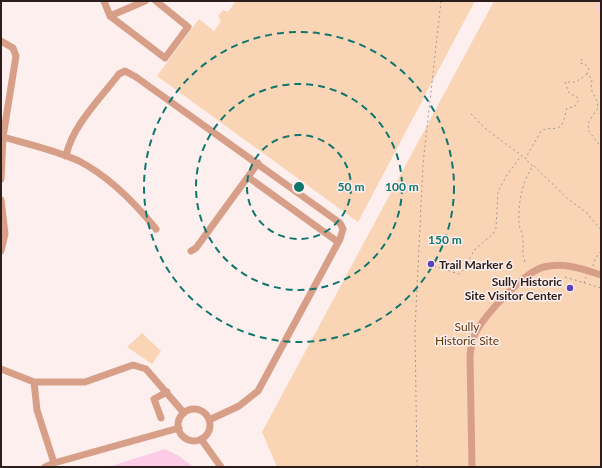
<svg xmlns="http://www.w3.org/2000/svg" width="602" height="468" viewBox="0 0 602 468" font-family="Lato,sans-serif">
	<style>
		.green { fill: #f9d5b6 }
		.water { fill: #fccbe6 }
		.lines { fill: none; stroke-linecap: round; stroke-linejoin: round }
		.stream { stroke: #fccbe6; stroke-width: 2 }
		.path { stroke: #a59897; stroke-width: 1; stroke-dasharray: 2 3; stroke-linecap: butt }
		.minor { stroke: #d89f88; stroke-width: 7 }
		.ring { fill: none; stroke: #0f766e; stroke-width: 2; stroke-dasharray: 7 5 }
		.poi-dot { fill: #5a42ba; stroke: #fdefee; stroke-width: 1.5 }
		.labels { text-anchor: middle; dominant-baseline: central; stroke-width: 3; stroke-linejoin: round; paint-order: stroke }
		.poi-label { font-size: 12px; font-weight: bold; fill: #2b1e1d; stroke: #fdefee; text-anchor: start }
		.park-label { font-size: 12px; fill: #613707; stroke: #fdefee }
		.centre { fill: #0f766e; stroke: #fdefee; stroke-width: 2 }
		.ring-label { font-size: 12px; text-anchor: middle; font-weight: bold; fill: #0f766e; stroke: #fdefee; stroke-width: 3; stroke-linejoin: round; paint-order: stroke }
	</style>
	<rect width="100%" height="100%" fill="#fdefee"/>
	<!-- green -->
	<path class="green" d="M 236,1 L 475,1 L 358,222 L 157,76 L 199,19 L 214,31 L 221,21 L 218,16 L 223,10 L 228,12 Z
		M 494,1 L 601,1 L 601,467 L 277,467 L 262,432 Z
		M 142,333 L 161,351 L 152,364 L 127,347 Z"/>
	<!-- water -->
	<path class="water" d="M 165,449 L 179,456 L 193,467 L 108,467 Z"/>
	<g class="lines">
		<!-- stream -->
		<path class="stream" d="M 598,1 L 596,8 L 601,12"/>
		<!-- path -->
		<path class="path" d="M 582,59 L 580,63 L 585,64 L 589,68 L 587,74
			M 471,114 L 487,130 L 525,158
			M 534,166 L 568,199 L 587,213 L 601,230
			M 525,262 C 521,251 524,248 523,238 C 523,233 519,228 519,223 C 518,204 522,181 533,166 L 525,159 L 541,131 C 548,126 557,132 562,124 C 565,119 565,113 567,108 L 574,107 L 579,100 L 577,97 L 569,93 L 565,82 L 576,82 L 587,74 L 592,79 L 591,89 L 597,101 L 598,108 L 589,121 L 588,130 L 601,147
			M 434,266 L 459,274 L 463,270 L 475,249 L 493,234 L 496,228 L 498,191 L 507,175 L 521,156
			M 593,266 L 595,259 L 601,251
			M 565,277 L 601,288
			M 584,283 L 586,277
			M 417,467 L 415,330 L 423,164 L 441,1"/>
		<!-- minor -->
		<path class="minor" d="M 104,1 L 110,16 L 165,58 L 188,27 L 156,1
			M 110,16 L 145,1
			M 1,41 L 13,48 L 16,56 L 3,137 C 28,144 55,150 79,161 C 110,177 135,203 156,229
			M 1,137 L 3,137 L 1,179
			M 66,156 C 72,126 100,99 119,74 L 125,71 L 136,77 L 340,223 L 343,229 L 340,239 L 258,391 L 239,406 L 209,420
			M 248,177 L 338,242
			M 1,200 L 5,234 L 1,251
			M 191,251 L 196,248 L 258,163
			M 1,369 L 34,382 L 37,410 L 54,463
			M 34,382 L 85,382 L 133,365 L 146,369 L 184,413
			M178 425a16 16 0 1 1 32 0a16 16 0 1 1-32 0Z
			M 161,418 L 154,399 L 167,392
			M 201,439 L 221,467
			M 45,467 L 54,463 L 179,428
			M 472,467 L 470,356 C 471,347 472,338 477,330 C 488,312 524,272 544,267 C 563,262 583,269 601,275"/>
	</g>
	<!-- distance rings -->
	<g class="ring">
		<circle cx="299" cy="187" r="52"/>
		<circle cx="299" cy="187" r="103"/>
		<circle cx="299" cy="187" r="155"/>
	</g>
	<!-- markers -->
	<g class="poi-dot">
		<circle cx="431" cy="264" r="4"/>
		<circle cx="570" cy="288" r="4"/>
	</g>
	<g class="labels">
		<!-- poi labels -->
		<g class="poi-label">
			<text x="439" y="264">Trail Marker 6</text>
			<text x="562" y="281" text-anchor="end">Sully Historic<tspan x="562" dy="14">Site Visitor Center</tspan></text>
		</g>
		<!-- park labels -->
		<g class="park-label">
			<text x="467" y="326">Sully<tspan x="467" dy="14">Historic Site</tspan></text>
		</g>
	</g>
	<circle cx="299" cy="187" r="6" class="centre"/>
	<g class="ring-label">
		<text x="351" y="191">50 m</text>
		<text x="402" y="191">100 m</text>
		<text x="445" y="244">150 m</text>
	</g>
	<!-- border -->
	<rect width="602" height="468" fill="none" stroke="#2b1e1d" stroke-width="4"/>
</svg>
